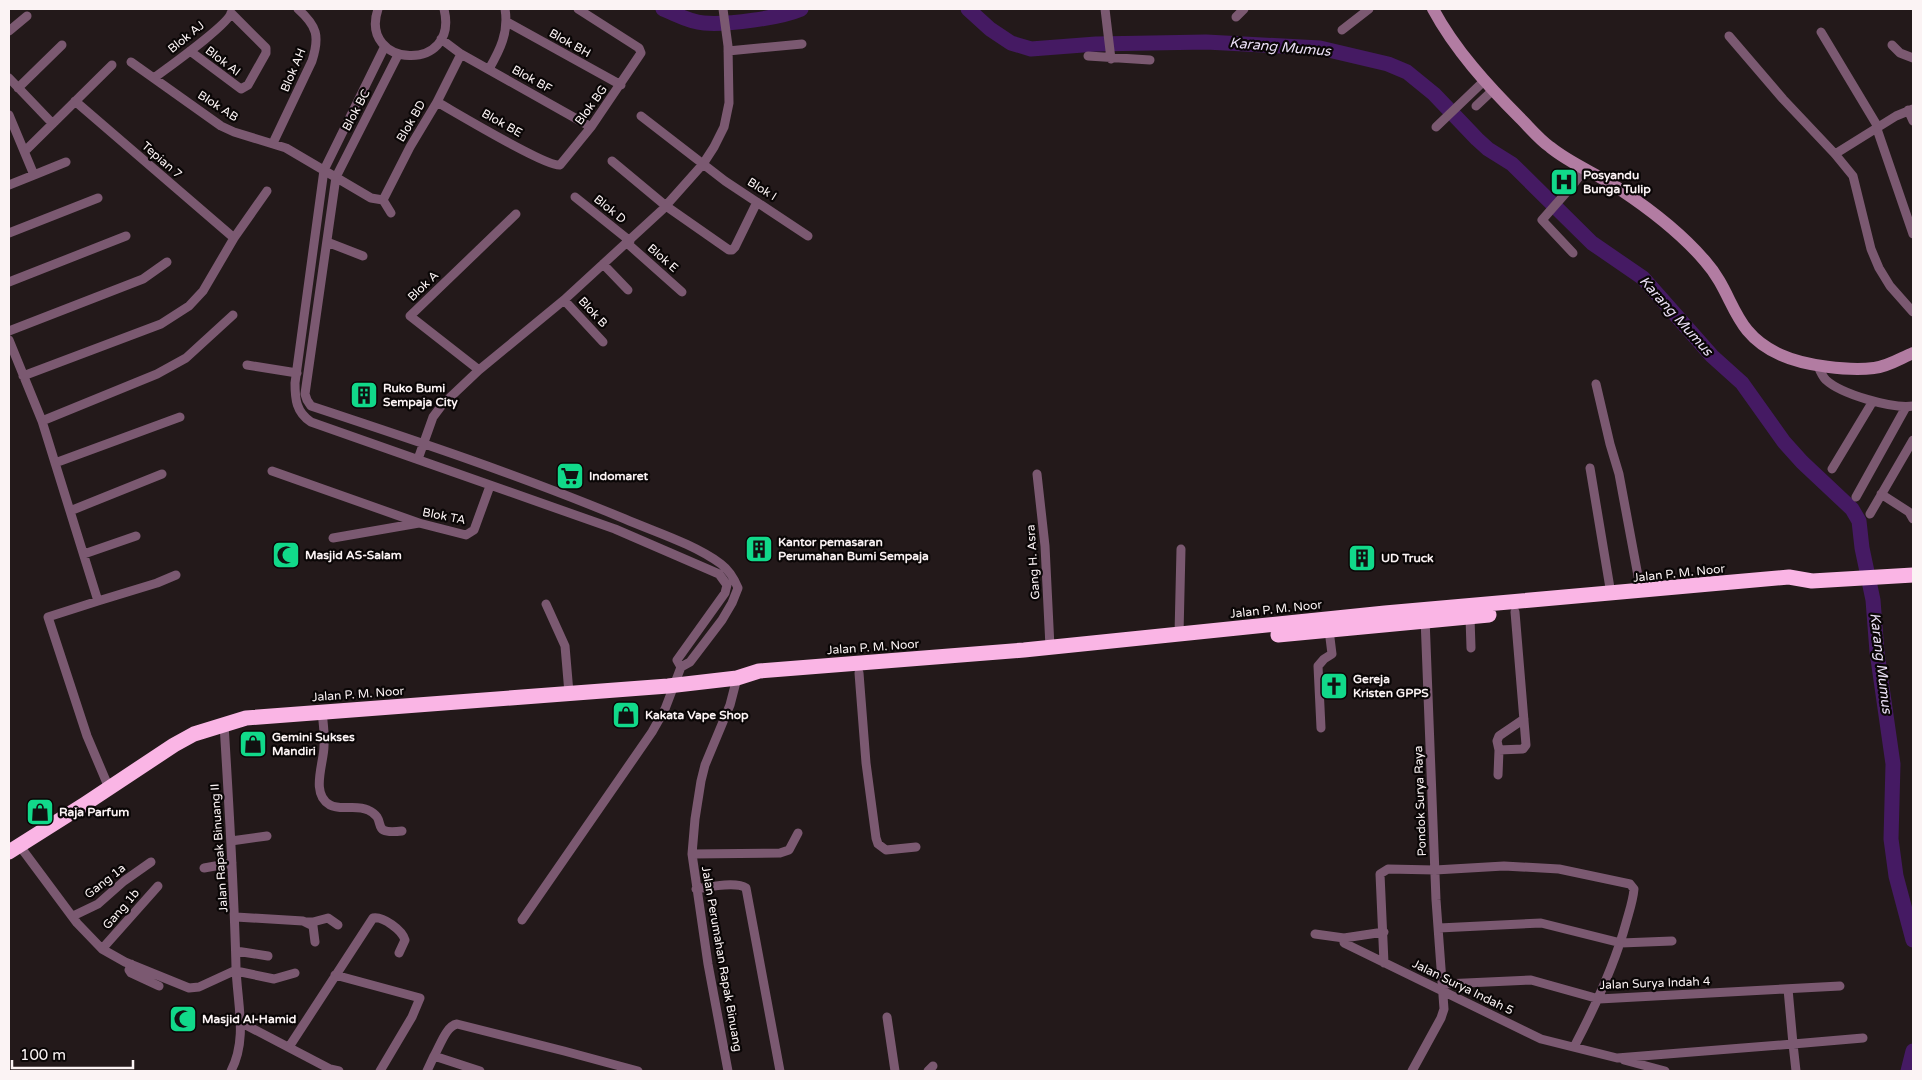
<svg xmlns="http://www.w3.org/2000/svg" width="1922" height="1080" viewBox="0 0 1922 1080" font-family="'Varela Round',sans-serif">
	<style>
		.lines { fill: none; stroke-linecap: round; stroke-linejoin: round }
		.river { stroke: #451a63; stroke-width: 15 }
		.street { stroke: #7b5971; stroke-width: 9 }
		.secondary { stroke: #b27ca2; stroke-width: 12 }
		.highway { stroke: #fab5e5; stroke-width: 15 }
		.labels { text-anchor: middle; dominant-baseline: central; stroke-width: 4.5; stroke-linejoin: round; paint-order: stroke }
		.street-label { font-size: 12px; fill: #fbf3f4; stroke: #0a0606 }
		.poi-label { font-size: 12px; font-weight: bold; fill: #fbf3f4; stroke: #0a0606; text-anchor: start }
		.water-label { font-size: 14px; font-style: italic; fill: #eadff5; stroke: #0a0606 }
	</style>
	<rect width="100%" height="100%" fill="#23191a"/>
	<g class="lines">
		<!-- river -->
		<path class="river" d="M 663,9 C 676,14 689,22 704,23 C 727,25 780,18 801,9
			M 968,9 L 990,29 L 1011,43 L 1031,49 L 1096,44 L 1206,42 L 1320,48 L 1388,64 L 1407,72 L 1434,94 L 1477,139 L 1488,149 L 1512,164 L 1592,243 L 1643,278 L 1712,356 L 1742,383 L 1784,442 L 1802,462 L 1852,509 L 1859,521 L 1862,548 L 1873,600 L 1877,652 L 1893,764 L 1891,839 L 1896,876 L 1913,940
			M 1908,1071 L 1913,1051"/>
		<!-- street -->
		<path class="street" d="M 378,9 C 358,68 460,74 444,9
			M 1105,9 L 1111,59
			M 1236,17 L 1244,9
			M 507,22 L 621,85
			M 1342,30 L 1369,9
			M 9,31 L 27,16
			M 1821,32 L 1878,127
			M 1729,36 L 1783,99 L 1835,154 L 1853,176 L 1871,249 L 1879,268 L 1890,286 L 1913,312
			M 441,39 L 461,54 L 591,127
			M 1892,45 L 1900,53 L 1913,58
			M 385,46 L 324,170 L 295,383 C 295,399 296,412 311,422 L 615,529 L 719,574 L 727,585 L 725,593 L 677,660 L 681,667
			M 190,51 L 241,89 L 248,85 L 266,53 L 266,48 L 231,13
			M 728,51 L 802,44
			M 398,55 L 336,177 L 305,394 L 307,400 L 311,406 C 417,441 522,476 625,519 C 655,532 694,544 721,564 C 729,570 734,578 738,588 L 732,603 L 722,620 L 690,662 L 681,667 L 665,709 L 652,732 L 522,920
			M 1088,56 L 1150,60
			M 131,62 L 221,126 L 234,132 L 286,148 L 371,198 L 383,200
			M 489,69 C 500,50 509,32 505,9
			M 9,78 L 52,123
			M 154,78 C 167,68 228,25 231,13
			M 18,88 L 62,45
			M 75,101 L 234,238
			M 437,102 C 455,112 546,167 560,165 L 591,127 L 641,53 L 639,48 L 578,9
			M 1476,106 L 1493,90
			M 1908,110 L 1913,121
			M 9,115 L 34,175 L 9,185
			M 641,116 L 725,181 L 808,236
			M 1436,127 L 1484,81
			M 1877,129 L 1913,234
			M 273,143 L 312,61 C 320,36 317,26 298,9
			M 25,151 L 112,65
			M 1835,154 L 1896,116 L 1913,109
			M 612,161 L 666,206 L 729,250 L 732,250 L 735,247 L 757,202
			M 34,175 L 66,162
			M 575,197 L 630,241
			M 383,200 L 410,147 L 437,102 L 461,54
			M 383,200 L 391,213
			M 9,233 L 98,198
			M 327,242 L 363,256
			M 627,243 L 682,292
			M 1573,253 L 1542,220 L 1572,186 L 1584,170
			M 603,264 L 628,290
			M 9,282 L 126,236
			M 564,300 L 603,342
			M 9,331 L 143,279 L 167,262
			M 9,340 L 42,421 L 98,601 L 48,617 L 87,736 L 109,788
			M 247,365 L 297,373
			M 1818,366 C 1820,371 1822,376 1826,380 C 1841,394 1892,409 1913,406
			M 479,370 L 410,316 L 516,214
			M 23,376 L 161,324 L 189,306 L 203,291 L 234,238 L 267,191
			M 1596,384 L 1610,444 L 1619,474 L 1641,592
			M 42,421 L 157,374 L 186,358 L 233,315
			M 418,459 L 433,417 L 442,405 L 479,370 L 564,300 L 662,210 L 703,164 L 714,147 L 724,127 L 729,103 L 728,46 L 723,9
			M 55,463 L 180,417
			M 1590,468 L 1611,594
			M 1832,469 L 1873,401
			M 272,471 L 419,523
			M 1037,474 L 1045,546 L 1050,647
			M 1881,494 L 1909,512 L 1913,519
			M 1856,497 L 1906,407
			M 70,511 L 162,474
			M 1870,514 L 1913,440
			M 333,538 L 419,523 L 466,535 L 474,530 L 490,486
			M 84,554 L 136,536
			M 98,601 L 157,583 L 176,575
			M 546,604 L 565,646 L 569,693
			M 1470,617 L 1471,648
			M 1179,634 L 1181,549
			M 859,673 L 866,763 L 876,838 L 878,844 L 886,850 L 916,847
			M 322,711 C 323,723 325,734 324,746 C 324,763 310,794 330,805 C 341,811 356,804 368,810 C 390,820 367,835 402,831
			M 224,724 C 229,805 234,886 236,967 C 237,1003 248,1038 231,1071
			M 1321,728 L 1318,666 L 1324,659 L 1332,654 L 1329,630
			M 1499,750 L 1497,741 L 1499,736 L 1524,719
			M 1498,775 L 1499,750 L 1523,749 L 1526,745 L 1515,612
			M 231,841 L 267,836
			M 19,845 L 77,923 L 102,949 L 125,962 L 189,988 L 199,987 L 236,970
			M 692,854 L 780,853 L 789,850 L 798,833
			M 204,868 L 232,863
			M 696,889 C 708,887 736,881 746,888 L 780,1071
			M 73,916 L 98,904 L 124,881 L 151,862
			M 236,917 L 303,921 L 313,926 L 315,942
			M 306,922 L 313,922 L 328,918 L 338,925
			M 1439,928 L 1541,923 L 1621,943 L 1672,941
			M 1384,932 L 1344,938 L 1344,943 L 1541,1039 L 1617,1058 L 1793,1044 L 1788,989
			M 1315,934 L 1344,938
			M 102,949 L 158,886
			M 236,951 L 268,956
			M 1384,963 L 1380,874 L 1388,869 L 1435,870 L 1504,866 L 1559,869 L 1630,884 L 1634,889 C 1633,901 1629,912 1626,923 C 1614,967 1595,1007 1574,1047
			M 131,964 L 129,970 L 131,973 L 159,986
			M 236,971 L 274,979 L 295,973
			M 335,975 L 420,998 L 412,1017 L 380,1071
			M 1444,984 L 1531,980 L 1599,999 L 1840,986
			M 887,1017 L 895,1071
			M 242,1023 L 330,1069 L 339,1071
			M 289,1047 L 373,918 C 383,916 402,930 405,940 L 399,953
			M 434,1056 C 440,1046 446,1026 457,1024 L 564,1051 L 638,1071
			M 1624,1060 L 1665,1071
			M 427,1071 L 434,1056 L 480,1071
			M 728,1071 L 708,964 L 692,854 L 695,819 L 701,781 L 705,765 L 730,705 L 737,678
			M 928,1071 L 933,1066
			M 1412,1071 L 1441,1018 L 1444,1009 L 1436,900 L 1425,618
			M 1796,1071 L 1793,1044 L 1863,1038"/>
		<!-- secondary -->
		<path class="secondary" d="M 1433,9 C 1455,50 1488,86 1520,118 C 1530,128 1539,139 1550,147 C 1572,165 1598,174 1621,190 C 1651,210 1681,233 1705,261 C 1736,296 1731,333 1781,355 C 1805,366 1849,371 1874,368 C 1887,367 1901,358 1913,353"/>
		<!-- highway -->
		<path class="highway" d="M 1278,635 L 1489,615
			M 9,852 L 85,804 L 174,745 L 194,734 L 246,718 L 668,686 L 737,678 L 759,671 L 1024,650 L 1385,613 L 1789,577 L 1812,581 L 1913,575"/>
	</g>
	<!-- icons -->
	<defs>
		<g id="hospital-square" transform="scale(1.4375)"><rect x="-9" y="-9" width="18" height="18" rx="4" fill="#11d98a" stroke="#0a0606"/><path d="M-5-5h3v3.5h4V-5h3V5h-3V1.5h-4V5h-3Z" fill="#111"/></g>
		<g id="building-square" transform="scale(1.4375)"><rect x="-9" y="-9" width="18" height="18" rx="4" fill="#11d98a" stroke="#0a0606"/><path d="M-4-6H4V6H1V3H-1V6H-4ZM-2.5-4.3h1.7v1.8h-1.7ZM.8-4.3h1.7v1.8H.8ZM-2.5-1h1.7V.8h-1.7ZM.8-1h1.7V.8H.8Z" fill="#111"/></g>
		<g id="supermarket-square" transform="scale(1.4375)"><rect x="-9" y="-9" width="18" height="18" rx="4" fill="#11d98a" stroke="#0a0606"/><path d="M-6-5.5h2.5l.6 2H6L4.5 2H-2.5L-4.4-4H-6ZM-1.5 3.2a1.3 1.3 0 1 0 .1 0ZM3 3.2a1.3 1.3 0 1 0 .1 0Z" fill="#111"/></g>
		<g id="mosque-square" transform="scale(1.4375)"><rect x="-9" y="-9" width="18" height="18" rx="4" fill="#11d98a" stroke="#0a0606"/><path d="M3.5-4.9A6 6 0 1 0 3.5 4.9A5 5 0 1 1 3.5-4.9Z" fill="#111"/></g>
		<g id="church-square" transform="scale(1.4375)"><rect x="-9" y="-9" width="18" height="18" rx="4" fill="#11d98a" stroke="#0a0606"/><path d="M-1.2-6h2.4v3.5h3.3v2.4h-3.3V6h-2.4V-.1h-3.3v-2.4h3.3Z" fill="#111"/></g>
		<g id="shop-square" transform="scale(1.4375)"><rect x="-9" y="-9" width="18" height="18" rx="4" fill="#11d98a" stroke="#0a0606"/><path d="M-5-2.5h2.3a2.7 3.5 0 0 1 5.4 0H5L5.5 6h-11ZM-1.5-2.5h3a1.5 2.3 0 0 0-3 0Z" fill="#111"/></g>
	</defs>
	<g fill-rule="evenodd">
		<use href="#hospital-square" x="1564" y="182"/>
		<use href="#building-square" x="364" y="395"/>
		<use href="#supermarket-square" x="570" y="476"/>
		<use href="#building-square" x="759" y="549"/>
		<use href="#mosque-square" x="286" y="555"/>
		<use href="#building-square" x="1362" y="558"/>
		<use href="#church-square" x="1334" y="686"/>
		<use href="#shop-square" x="626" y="715"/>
		<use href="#shop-square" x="253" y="744"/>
		<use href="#shop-square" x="40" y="812"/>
		<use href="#mosque-square" x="183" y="1019"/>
	</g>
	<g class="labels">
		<!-- street labels -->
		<g class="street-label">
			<text transform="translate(186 37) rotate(-39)">Blok AJ</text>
			<text transform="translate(570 43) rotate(29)">Blok BH</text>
			<text transform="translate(223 61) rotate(37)">Blok AI</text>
			<text transform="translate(293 70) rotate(-67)">Blok AH</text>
			<text transform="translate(532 79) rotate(29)">Blok BF</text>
			<text transform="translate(591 105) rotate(-54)">Blok BG</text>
			<text transform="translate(218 106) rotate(33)">Blok AB</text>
			<text transform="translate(356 110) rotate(-62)">Blok BC</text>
			<text transform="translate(411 121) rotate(-60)">Blok BD</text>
			<text transform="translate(502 123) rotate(29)">Blok BE</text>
			<text transform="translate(162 160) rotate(41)">Tepian 7</text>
			<text transform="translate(762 189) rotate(32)">Blok I</text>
			<text transform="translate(610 209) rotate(39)">Blok D</text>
			<text transform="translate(663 258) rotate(41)">Blok E</text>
			<text transform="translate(423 286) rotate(-44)">Blok A</text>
			<text transform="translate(593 312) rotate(47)">Blok B</text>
			<text transform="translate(444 516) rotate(11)">Blok TA</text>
			<text transform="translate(1033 562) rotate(-94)">Gang H. Asra</text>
			<text transform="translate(1679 573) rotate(-6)">Jalan P. M. Noor</text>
			<text transform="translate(1276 609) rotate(-6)">Jalan P. M. Noor</text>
			<text transform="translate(873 647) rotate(-4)">Jalan P. M. Noor</text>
			<text transform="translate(358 694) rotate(-4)">Jalan P. M. Noor</text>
			<text transform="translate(1420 801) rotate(-92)">Pondok Surya Raya</text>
			<text transform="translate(219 848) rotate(-94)">Jalan Rapak Binuang II</text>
			<text transform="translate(105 881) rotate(-38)">Gang 1a</text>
			<text transform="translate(121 909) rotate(-49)">Gang 1b</text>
			<text transform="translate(722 959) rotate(80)">Jalan Perumahan Rapak Binuang</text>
			<text transform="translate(1655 983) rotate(-2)">Jalan Surya Indah 4</text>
			<text transform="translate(1463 987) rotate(26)">Jalan Surya Indah 5</text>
		</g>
		<!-- poi labels -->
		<g class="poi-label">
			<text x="1583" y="175">Posyandu<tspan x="1583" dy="14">Bunga Tulip</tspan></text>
			<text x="383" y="388">Ruko Bumi<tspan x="383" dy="14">Sempaja City</tspan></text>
			<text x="589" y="476">Indomaret</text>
			<text x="778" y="542">Kantor pemasaran<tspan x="778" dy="14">Perumahan Bumi Sempaja</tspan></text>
			<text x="305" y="555">Masjid AS-Salam</text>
			<text x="1381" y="558">UD Truck</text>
			<text x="1353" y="679">Gereja<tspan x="1353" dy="14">Kristen GPPS</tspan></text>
			<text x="645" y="715">Kakata Vape Shop</text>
			<text x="272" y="737">Gemini Sukses<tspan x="272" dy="14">Mandiri</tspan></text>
			<text x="59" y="812">Raja Parfum</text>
			<text x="202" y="1019">Masjid Al-Hamid</text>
		</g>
		<!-- water labels -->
		<g class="water-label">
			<text transform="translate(1280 47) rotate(5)">Karang Mumus</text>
			<text transform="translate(1676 316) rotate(48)">Karang Mumus</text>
			<text transform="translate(1881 663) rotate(83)">Karang Mumus</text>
		</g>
	</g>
	<!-- border -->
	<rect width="1922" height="1080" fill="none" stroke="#fbf3f4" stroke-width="20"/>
	<!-- scale -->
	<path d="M12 1060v8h121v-8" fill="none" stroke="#fbf3f4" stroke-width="2.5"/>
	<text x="20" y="1060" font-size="15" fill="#fbf3f4" stroke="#0a0606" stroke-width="4" paint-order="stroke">100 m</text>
</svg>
